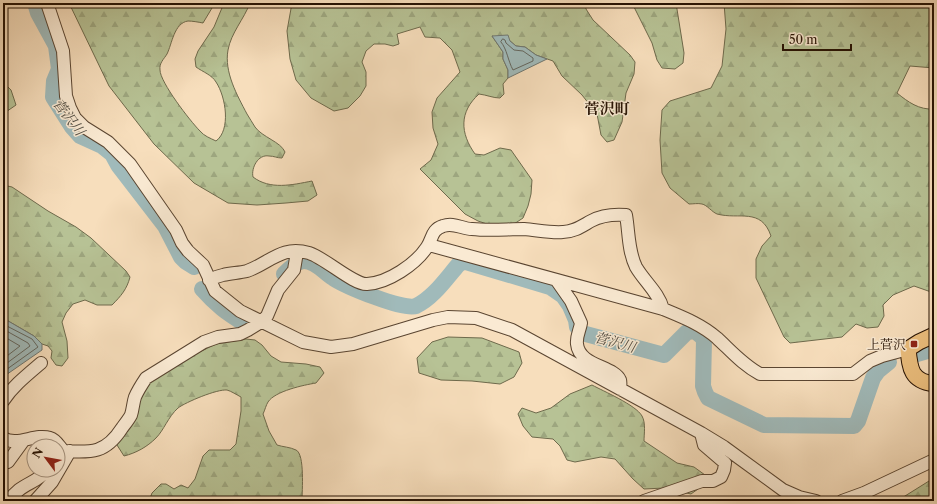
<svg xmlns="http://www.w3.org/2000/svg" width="937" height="504" viewBox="0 0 937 504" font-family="'Libre Caslon Text','Noto Serif JP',serif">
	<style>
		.forest { fill: url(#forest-firs); stroke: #6e6a4c }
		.water { fill: #a0baba; stroke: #6f7771 }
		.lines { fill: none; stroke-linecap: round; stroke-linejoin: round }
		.shore { stroke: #63665e; stroke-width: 1 }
		.river { stroke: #a0baba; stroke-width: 16 }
		.minor-casing { stroke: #5a4531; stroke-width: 14 }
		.major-casing { stroke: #261203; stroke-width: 17 }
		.minor { stroke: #faead3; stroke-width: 12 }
		.major { stroke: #ecbf7e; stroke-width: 15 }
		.poi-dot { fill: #8f2418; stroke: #faead3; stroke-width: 1.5 }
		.labels { text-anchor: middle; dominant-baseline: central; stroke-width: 3; stroke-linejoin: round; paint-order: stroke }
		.poi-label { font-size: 13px; fill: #261203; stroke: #faead3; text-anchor: end }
		.water-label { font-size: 14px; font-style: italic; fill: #514d43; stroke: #faead3 }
		.quarter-label { font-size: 15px; font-weight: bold; fill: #261203; stroke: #faead3 }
	</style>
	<defs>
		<pattern id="forest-firs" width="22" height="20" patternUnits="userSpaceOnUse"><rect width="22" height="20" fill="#b7c295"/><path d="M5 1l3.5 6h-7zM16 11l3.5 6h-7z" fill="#9da67f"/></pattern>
	</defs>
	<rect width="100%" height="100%" fill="#f7debc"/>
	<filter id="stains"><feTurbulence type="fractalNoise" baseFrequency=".005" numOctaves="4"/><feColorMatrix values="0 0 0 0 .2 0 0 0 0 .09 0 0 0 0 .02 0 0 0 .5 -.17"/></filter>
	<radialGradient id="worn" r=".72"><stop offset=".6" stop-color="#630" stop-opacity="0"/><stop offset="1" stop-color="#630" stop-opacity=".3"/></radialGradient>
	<!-- forest -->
	<path class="forest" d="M 69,3 L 215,3 L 203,23 C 198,22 192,21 188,21 C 174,23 172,44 167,54 C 164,59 159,63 160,70 C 160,82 190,121 200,131 C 204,136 210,138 216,141 C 231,130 226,97 216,82 C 212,75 203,72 196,67 L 195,59 L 198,51 L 214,27 L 224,3 L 250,3 C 244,19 231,33 228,50 C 224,72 237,95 247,114 C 250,118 252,123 255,127 C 262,137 281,142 285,152 L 282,158 C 277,158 274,156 269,156 C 258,154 251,168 253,177 C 270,190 292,185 312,181 L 317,195 L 308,201 L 286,203 L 257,205 L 228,203 L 194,183 L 154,144 L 109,86 Z
		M 292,3 L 585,3 L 586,9 L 593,20 L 630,55 L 635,62 L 634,74 L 626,93 L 622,122 L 614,140 L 607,142 L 601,135 L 597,114 L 582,95 L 562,76 L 553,61 L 536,55 L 525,47 L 516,46 L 510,41 L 492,36 L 503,52 L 503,59 L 508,70 L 508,78 L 503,84 L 504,94 L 500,98 C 493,98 487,95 479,94 C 459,112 460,133 475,154 L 484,155 L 500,148 L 511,150 L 532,180 L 531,194 L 528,206 L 523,218 L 514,224 L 493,226 L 478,221 L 465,214 L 420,169 L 431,160 L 438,144 L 433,128 L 432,112 L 437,98 L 460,72 L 452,50 L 440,38 L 425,37 L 420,27 L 397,34 L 399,44 L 393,46 L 385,44 L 374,44 L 366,51 L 362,62 L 366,72 L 366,86 L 360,96 L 348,108 L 334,111 L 311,98 L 296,80 L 290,59 L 287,31 Z
		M 632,3 L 676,3 L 684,53 L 683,63 L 675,69 L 662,68 L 657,60 L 652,43 Z
		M 724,3 L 934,3 L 934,68 L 910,66 L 897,93 C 908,102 919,110 934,109 L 934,293 L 914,286 L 893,295 L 883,305 L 884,316 L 878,327 L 867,328 L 856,324 L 842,337 L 790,343 L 784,337 L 756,278 L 756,259 L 762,246 L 771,236 C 761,207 739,220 717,214 C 712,212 707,205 702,204 C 698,203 693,204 689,204 L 670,188 L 662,173 L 660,140 L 662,110 L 670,101 L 711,88 L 722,66 L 726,29 Z
		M 3,82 L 11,90 L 16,105 L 3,114 Z
		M 3,185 L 12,187 L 48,211 L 76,227 L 91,238 L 126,271 L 130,277 C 127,289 121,296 112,305 L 97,305 L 85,300 L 73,304 L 66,313 L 62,322 L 67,341 L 68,358 L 62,366 L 56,365 L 51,358 L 52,351 L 48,346 L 42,344 L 34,336 L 3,318 Z
		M 448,337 L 482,338 L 519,352 L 522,363 L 514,377 L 500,384 L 472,381 L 441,380 L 419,373 L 417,358 L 432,342 Z
		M 246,339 L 255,340 L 262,345 L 271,356 L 281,362 L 306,364 L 320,367 L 324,373 L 316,383 C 304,385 275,391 268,402 C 266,405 265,410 263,414 L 269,431 L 277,445 C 283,447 290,447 296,450 C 305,454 302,491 302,501 L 149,501 L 152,493 L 161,484 L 166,484 L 174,489 L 181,485 L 188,488 L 195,479 L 203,456 L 209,450 L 230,450 L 236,444 L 241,411 L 241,397 C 237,395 231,391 227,390 C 217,389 186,402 178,408 C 168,417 164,430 156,438 C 147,447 136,453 124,456 L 117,445 L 117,439 L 152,379 L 187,358 L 216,344 Z
		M 592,385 C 603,391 636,405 642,416 C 646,423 644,434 644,441 L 677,463 L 694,467 L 705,475 L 698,489 L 691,494 L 664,488 L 644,489 L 633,479 L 615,459 L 601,457 L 575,462 L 567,460 L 560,446 L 553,439 L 532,437 L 523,426 L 518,414 L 522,408 L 536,413 L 551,408 L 570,394 Z
		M 929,481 L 934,481 L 934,501 L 897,501 Z"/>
	<!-- water -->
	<path class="water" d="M 508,35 L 510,41 L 516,46 L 525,47 L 536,55 L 547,59 L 508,78 L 508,70 L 503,59 L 503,52 L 492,36 Z
		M 3,318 L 34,336 L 42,344 L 42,350 L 3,377 Z"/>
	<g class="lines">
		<!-- shore -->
		<path class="shore" d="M 503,39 L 505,40 L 506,43 L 514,50 L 523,51 L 533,58 L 533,61 L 513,70 C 508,61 507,49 501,42 Z
			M 3,324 L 32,339 L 38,347 L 3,372
			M 3,329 L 28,343 L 30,346 L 3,366
			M 3,336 L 20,346 L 3,359"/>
		<!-- river -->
		<path class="river" d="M 35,3 L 38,13 L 56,46 L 59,69 L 54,81 L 53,97 L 72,127 L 80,136 L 102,146 L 112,154 L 118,165 L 165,226 L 181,257 L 186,262 L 194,267
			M 284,274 C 289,269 297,261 304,261 C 316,261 323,272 333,278 C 345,286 404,311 416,306 C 433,298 446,279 458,265 L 462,262 L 466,262 L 550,287 L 563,296 L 570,306 L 576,320 L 577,327 L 582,333 L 664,355 L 687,332 L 695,331 L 701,336 L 704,340 L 703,386 L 705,392 L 708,398 L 764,425 L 854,426 L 858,421 L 873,378 L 878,371 L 889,362
			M 202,289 C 216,305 227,313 245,324
			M 917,354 L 934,349"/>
		<!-- minor casing -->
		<g class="minor-casing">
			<path id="minor" d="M 47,3 L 63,51 L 66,96 L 70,108 L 75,118 L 84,127 L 108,142 L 130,164 L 176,230 L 182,243 L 188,251 L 203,265 L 215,291 L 240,311 L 303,342 L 331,347 L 353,344 L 433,320 L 448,317 L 476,318 L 512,330 L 701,433 L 724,447 L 783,490 L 799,497 L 816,501
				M 429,245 L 663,309 C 682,317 701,324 717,338 C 731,351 743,365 760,374 L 853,374 L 870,361 L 882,356 L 908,349
				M 209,280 C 213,278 218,276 223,275 C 231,273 239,273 247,271 C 270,263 281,245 309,253 C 325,258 354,285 367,284 C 388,283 416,264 427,247 C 433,238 431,230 443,226 C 454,222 462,229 472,229 C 490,231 507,229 524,229 C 537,230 550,233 563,232 C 574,232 582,226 591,221 C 602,215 613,214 626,215 C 629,232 628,251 636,267 C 644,281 659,293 663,309
				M 557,281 L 571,301 L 581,323 C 580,330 576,336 577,344 C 579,366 614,366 620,380 C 621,383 620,386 620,389
				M 3,401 C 13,386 27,375 41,363
				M 3,438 C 17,447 35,433 50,438 C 57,440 59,447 64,451 C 92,453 106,453 122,428 C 125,424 129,419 131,415 C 133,409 133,403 135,397 C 138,390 142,384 146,378 L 204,342 L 218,337 L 240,334 L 248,330 L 261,322 L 267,316 L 278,290 L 294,270 L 297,252
				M 8,462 L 24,440
				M 9,501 C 20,483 37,484 47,470
				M 35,501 L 52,482 L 70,451
				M 644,501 L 702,481 L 713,481 L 721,477 L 724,470 L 725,463 L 704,445 L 701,433
				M 842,501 L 864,493 L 934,460"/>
		</g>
		<!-- major casing -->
		<g class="major-casing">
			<path id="major" d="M 934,335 L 919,342 L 908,349 C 910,369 911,381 934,384"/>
		</g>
		<!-- minor -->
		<use href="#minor" class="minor"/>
		<!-- major -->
		<use href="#major" class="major"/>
	</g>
	<!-- markers -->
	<rect class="poi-dot" x="910" y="340" width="8" height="8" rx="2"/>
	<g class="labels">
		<!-- poi labels -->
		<g class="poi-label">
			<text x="906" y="344">上菅沢</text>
		</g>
		<!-- water labels -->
		<g class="water-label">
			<text transform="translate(69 117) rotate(53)">菅沢川</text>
			<text transform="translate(615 342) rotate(15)">菅沢川</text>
		</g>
		<!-- quarter labels -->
		<g class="quarter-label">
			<text x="607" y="108">菅沢町</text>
		</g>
	</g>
	<!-- margin -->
	<rect width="937" height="504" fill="none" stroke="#f7debc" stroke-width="16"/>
	<rect x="4" y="4" width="929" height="496" fill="none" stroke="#261203" stroke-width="2"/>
	<rect x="8" y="8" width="921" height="488" fill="none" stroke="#261203"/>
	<!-- north arrow -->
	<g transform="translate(46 458) rotate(302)"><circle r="19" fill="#faead3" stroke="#a59480"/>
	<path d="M0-3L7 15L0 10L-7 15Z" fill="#8f2418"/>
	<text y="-6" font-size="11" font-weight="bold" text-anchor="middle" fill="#261203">N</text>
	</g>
	<!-- scale -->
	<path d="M783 44v6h68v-6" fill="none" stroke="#261203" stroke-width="2"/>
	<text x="789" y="44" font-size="12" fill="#261203" stroke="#faead3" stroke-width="3" paint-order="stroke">50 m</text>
	<rect width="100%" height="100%" filter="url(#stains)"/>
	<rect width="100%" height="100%" fill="url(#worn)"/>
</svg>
